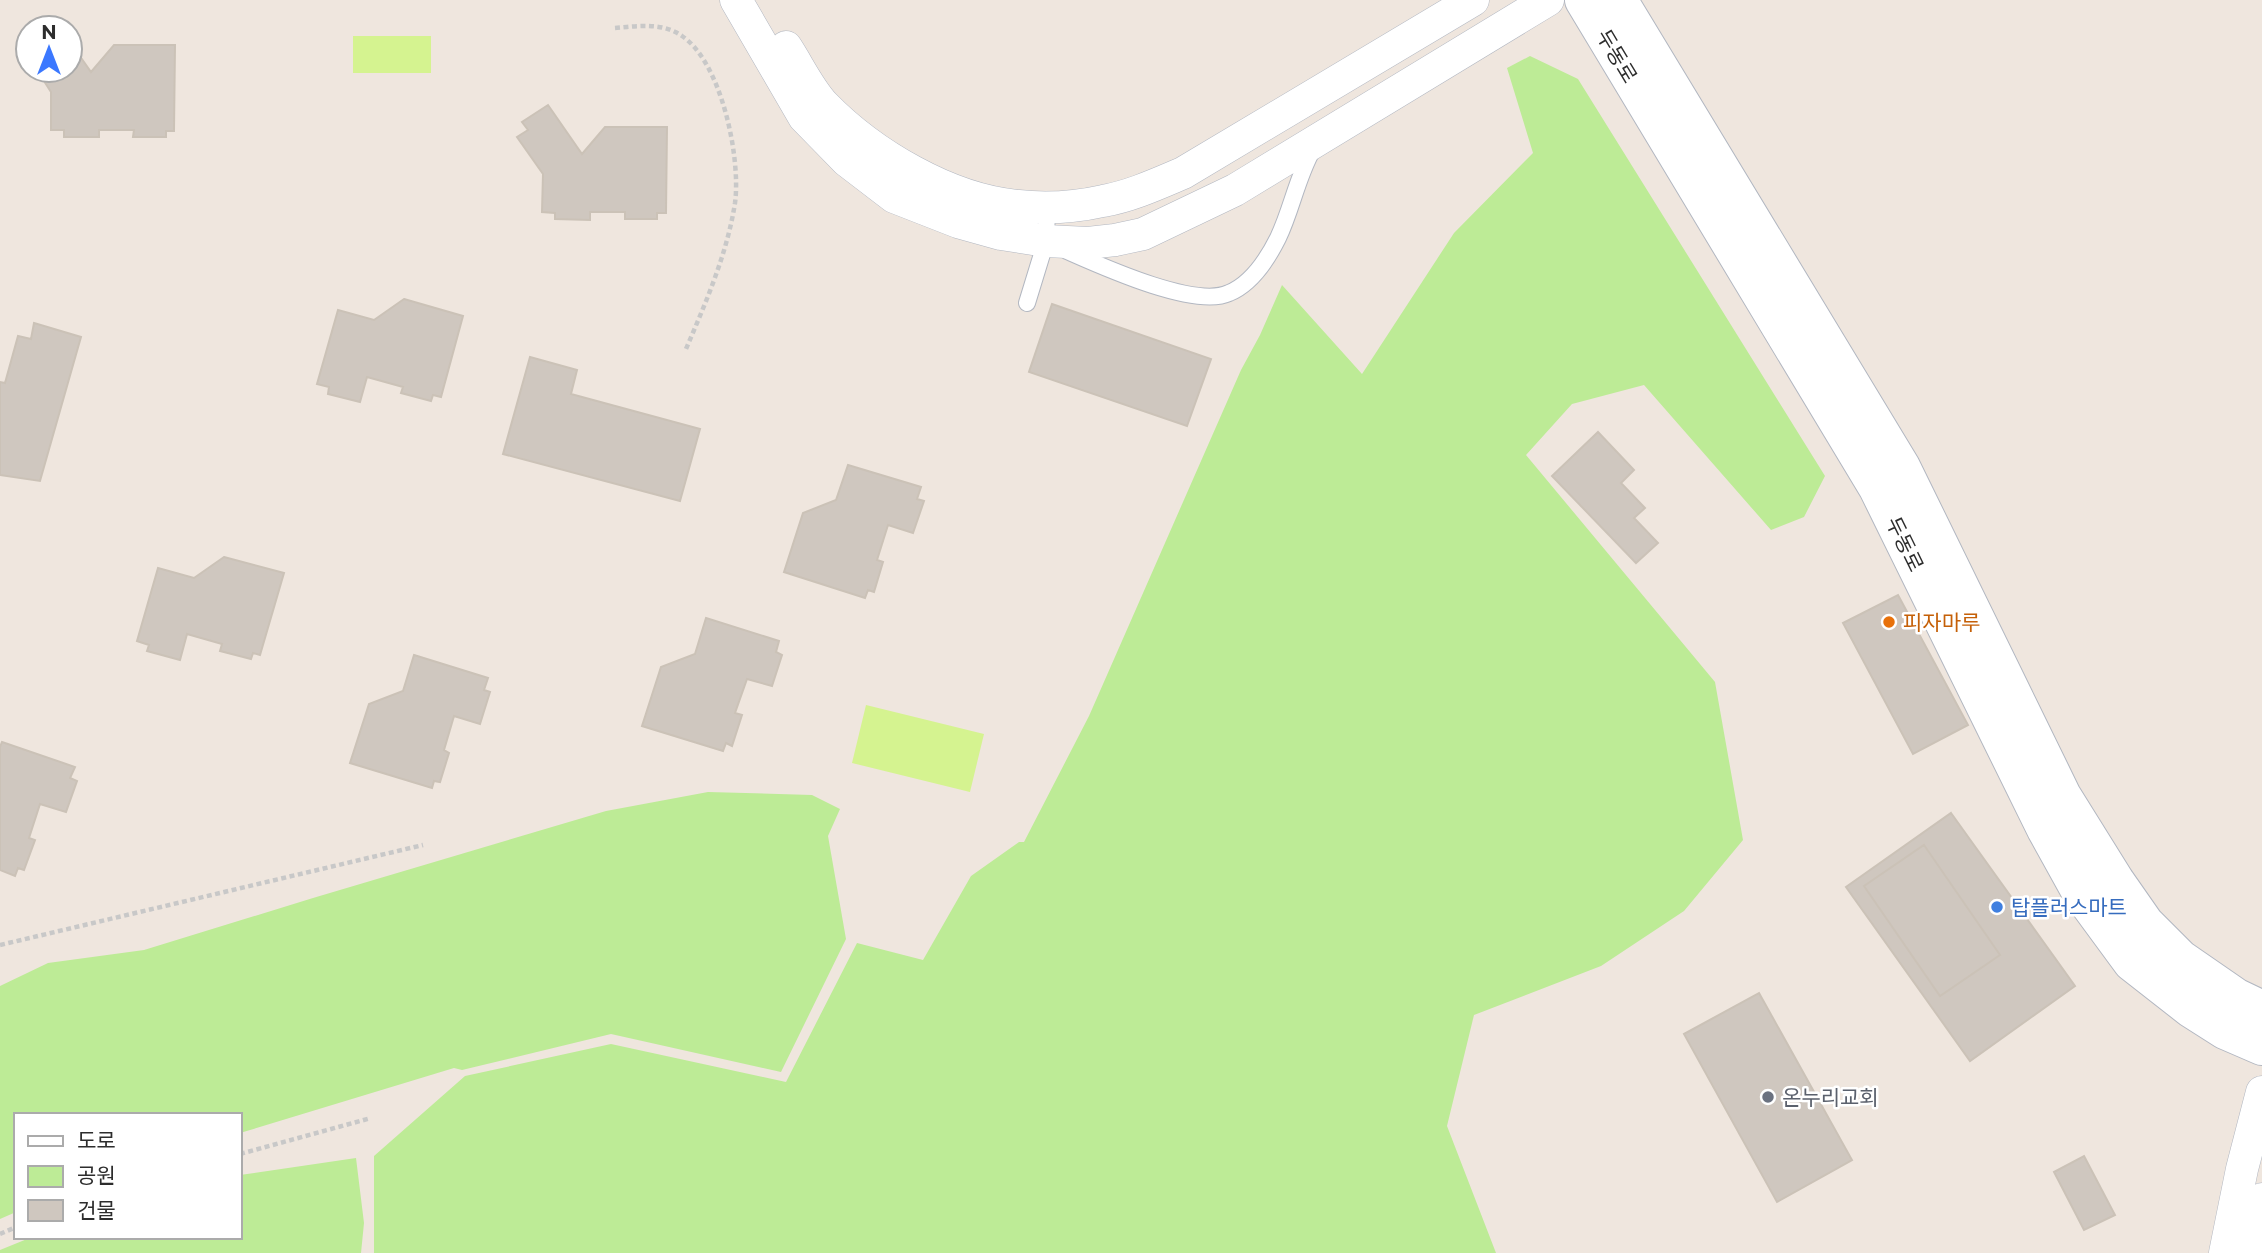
<svg xmlns="http://www.w3.org/2000/svg" width="2262" height="1253" viewBox="0 0 2262 1253" font-family="Montserrat,'Noto Sans KR',sans-serif">
	<style>
		.green { fill: #bdeb96 }
		.pitch { fill: #d5f390 }
		.building { fill: #cfc7bf; stroke: #cbc2b7; stroke-width: 2 }
		.lines { fill: none; stroke-linecap: round; stroke-linejoin: round }
		.lane-casing { stroke: #b2b7c1; stroke-width: 18 }
		.street-casing { stroke: #b2b7c1; stroke-width: 33 }
		.secondary-casing { stroke: #b2b7c1; stroke-width: 40 }
		.path { stroke: #c8c8c8; stroke-width: 4.5; stroke-dasharray: 5 3.5; stroke-linecap: butt }
		.lane { stroke: #fff; stroke-width: 16 }
		.street { stroke: #fff; stroke-width: 32 }
		.secondary { stroke: #fff; stroke-width: 38 }
		.food-dot { fill: #e8710a; stroke: #fff; stroke-width: 2.5 }
		.shop-dot { fill: #3f7fe0; stroke: #fff; stroke-width: 2.5 }
		.worship-dot { fill: #6b7280; stroke: #fff; stroke-width: 2.5 }
		.labels { text-anchor: middle; dominant-baseline: central; stroke-width: 5; stroke-linejoin: round; paint-order: stroke }
		.street-label { font-size: 21px; fill: #2d2d2d; stroke: #fff }
		.food-label { font-size: 21px; fill: #c56008; stroke: #fff; text-anchor: start }
		.shop-label { font-size: 21px; fill: #366cbe; stroke: #fff; text-anchor: start }
		.worship-label { font-size: 21px; fill: #5b616d; stroke: #fff; text-anchor: start }
	</style>
	<rect width="100%" height="100%" fill="#efe6de"/>
	<!-- green -->
	<path class="green" d="M 1530,56 L 1578,79 L 1825,476 L 1804,517 L 1771,530 L 1644,385 L 1572,404 L 1526,455 L 1715,682 L 1743,840 L 1684,911 L 1601,966 L 1474,1015 L 1447,1126 L 1496,1253 L 374,1253 L 374,1156 L 465,1076 L 611,1044 L 786,1082 L 857,943 L 923,960 L 971,876 L 1019,842 L 1024,842 L 1089,716 L 1241,370 L 1260,335 L 1282,285 L 1362,374 L 1454,233 L 1533,153 L 1507,68 Z
		M 708,792 L 812,795 L 840,809 L 828,836 L 846,939 L 781,1072 L 611,1034 L 462,1070 L 454,1068 L 240,1133 L 240,1115 L 16,1115 L 16,1212 L 0,1219 L 0,986 L 48,963 L 144,950 L 313,898 L 606,811 Z
		M 356,1158 L 364,1223 L 361,1253 L 0,1253 L 0,1250 L 32,1237 L 240,1237 L 240,1175 Z"/>
	<!-- pitch -->
	<path class="pitch" d="M 353,36 L 431,36 L 431,73 L 353,73 Z
		M 866,705 L 984,734 L 970,792 L 852,763 Z"/>
	<!-- building -->
	<path class="building" d="M 70,42 L 91,72 L 114,45 L 175,45 L 174,131 L 166,131 L 166,137 L 133,137 L 134,130 L 99,130 L 99,137 L 64,137 L 64,130 L 51,130 L 51,92 L 37,70 L 70,70 Z
		M 548,105 L 582,154 L 605,127 L 667,127 L 666,213 L 657,213 L 657,219 L 625,219 L 625,212 L 590,212 L 590,220 L 555,219 L 555,213 L 542,212 L 543,174 L 517,137 L 528,130 L 522,122 Z
		M 404,299 L 463,316 L 441,397 L 433,395 L 431,401 L 401,393 L 403,387 L 367,377 L 360,402 L 328,394 L 329,387 L 317,384 L 338,310 L 374,320 Z
		M 1052,304 L 1211,359 L 1187,426 L 1029,372 Z
		M 34,323 L 81,337 L 40,481 L 0,475 L 0,382 L 5,383 L 18,336 L 31,339 Z
		M 530,357 L 577,370 L 571,394 L 700,429 L 680,501 L 503,454 Z
		M 1598,432 L 1634,470 L 1621,483 L 1645,508 L 1634,518 L 1658,543 L 1636,563 L 1552,476 Z
		M 848,465 L 921,487 L 917,499 L 924,501 L 913,533 L 888,525 L 877,560 L 883,562 L 874,592 L 868,590 L 865,598 L 784,572 L 803,513 L 836,500 Z
		M 224,557 L 284,573 L 260,655 L 253,653 L 251,659 L 220,651 L 222,644 L 187,634 L 180,660 L 147,651 L 149,645 L 137,641 L 158,568 L 194,578 Z
		M 1898,595 L 1968,725 L 1913,754 L 1843,623 Z
		M 706,618 L 779,641 L 776,652 L 782,655 L 772,686 L 747,679 L 735,713 L 742,715 L 732,746 L 726,743 L 723,751 L 642,726 L 661,667 L 695,654 Z
		M 414,655 L 488,678 L 484,690 L 490,692 L 480,724 L 454,716 L 444,750 L 449,753 L 440,782 L 434,781 L 432,788 L 350,763 L 369,704 L 403,691 Z
		M 2,742 L 75,767 L 70,778 L 77,781 L 66,812 L 40,804 L 29,838 L 35,840 L 24,870 L 18,868 L 15,876 L 0,870 L 0,747 Z
		M 1951,813 L 2075,986 L 1970,1061 L 1846,887 Z
		M 1924,845 L 2000,955 L 1940,996 L 1864,886 Z
		M 1759,993 L 1852,1160 L 1777,1202 L 1684,1034 Z
		M 2084,1156 L 2115,1215 L 2084,1230 L 2054,1172 Z"/>
	<g class="lines">
		<!-- lane casing -->
		<g class="lane-casing">
			<path id="lane" d="M 1067,251 C 1101,266 1195,309 1229,293 C 1251,284 1268,258 1278,238 C 1292,209 1297,177 1313,149
				M 1027,303 L 1046,241 L 1047,207"/>
		</g>
		<!-- street casing -->
		<g class="street-casing">
			<path id="street" d="M 736,0 L 804,117 L 847,161 L 894,197 L 958,222 L 1001,234 L 1046,241 L 1088,243 L 1115,240 L 1143,234 L 1235,190 L 1548,0
				M 786,47 C 798,65 809,89 824,105 C 872,154 949,200 1018,206 C 1045,209 1076,207 1103,201 C 1131,196 1157,184 1183,173 L 1473,0
				M 2225,1253 L 2242,1169 L 2262,1092
				M 2253,1253 L 2262,1199"/>
		</g>
		<!-- secondary casing -->
		<g class="secondary-casing">
			<path id="secondary" d="M 1584,0 L 1878,488 L 2046,829 L 2082,894 L 2132,962 L 2192,1009 L 2225,1030 L 2262,1046
				M 1618,0 L 1901,467 L 2062,796 L 2115,881 L 2145,924 L 2180,959 L 2235,997 L 2262,1010"/>
		</g>
		<!-- path -->
		<path class="path" d="M 615,28 C 638,26 662,22 682,36 C 722,63 741,159 735,203 C 727,254 706,302 686,349
			M 0,945 L 423,845
			M 240,1154 L 371,1118
			M 0,1234 L 16,1227"/>
		<!-- lane -->
		<use href="#lane" class="lane"/>
		<!-- street -->
		<use href="#street" class="street"/>
		<!-- secondary -->
		<use href="#secondary" class="secondary"/>
	</g>
	<!-- markers -->
	<circle class="food-dot" cx="1889" cy="622" r="7"/>
	<circle class="shop-dot" cx="1997" cy="907" r="7"/>
	<circle class="worship-dot" cx="1768" cy="1097" r="7"/>
	<g class="labels">
		<!-- street labels -->
		<g class="street-label">
			<text transform="translate(1617 56) rotate(59)">두동로</text>
			<text transform="translate(1905 544) rotate(64)">두동로</text>
		</g>
		<!-- food labels -->
		<g class="food-label">
			<text x="1903" y="622">피자마루</text>
		</g>
		<!-- shop labels -->
		<g class="shop-label">
			<text x="2011" y="907">탑플러스마트</text>
		</g>
		<!-- worship labels -->
		<g class="worship-label">
			<text x="1782" y="1097">온누리교회</text>
		</g>
	</g>
	<!-- legend -->
	<rect x="14" y="1113" width="228" height="126" fill="#ffffff" stroke="#ababab" stroke-width="2"/>
	<rect x="28" y="1136" width="35" height="10" fill="#ffffff" stroke="#ababab" stroke-width="2"/>
	<text x="77" y="1148" font-size="21" fill="#2d2d2d">도로</text>
	<rect x="28" y="1166" width="35" height="21" fill="#bdeb96" stroke="#ababab" stroke-width="2"/>
	<text x="77" y="1183" font-size="21" fill="#2d2d2d">공원</text>
	<rect x="28" y="1200" width="35" height="21" fill="#cfc7bf" stroke="#ababab" stroke-width="2"/>
	<text x="77" y="1218" font-size="21" fill="#2d2d2d">건물</text>
	<!-- north arrow -->
	<g transform="translate(49 49)"><circle r="33" fill="#ffffff" stroke="#ababab" stroke-width="2"/>
	<path d="M0-5L12 26L0 18L-12 26Z" fill="#3b78ff"/>
	<text y="-10" font-size="19" font-weight="bold" text-anchor="middle" fill="#2d2d2d">N</text>
	</g>
</svg>
